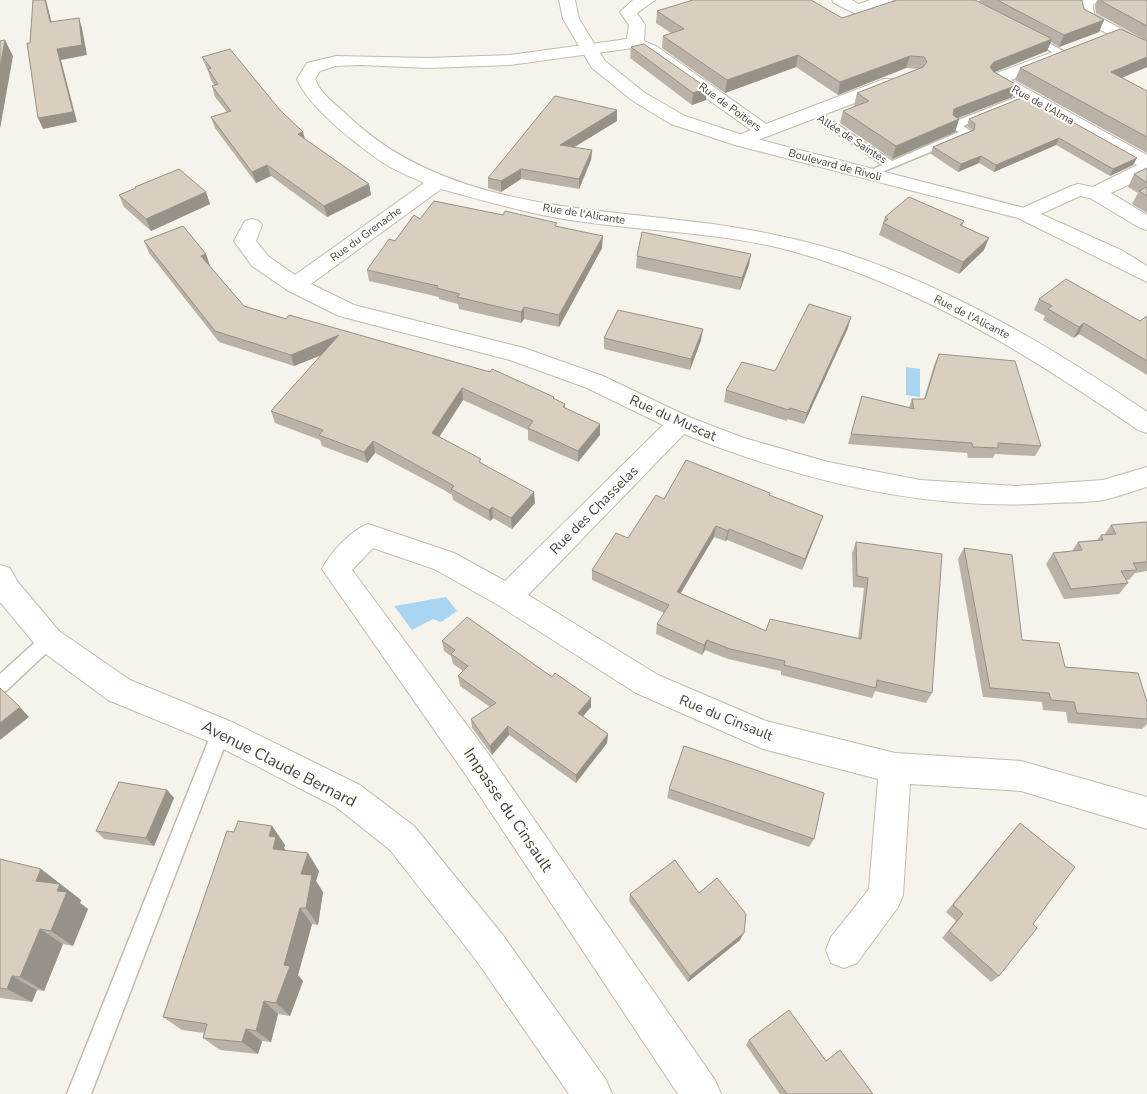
<svg xmlns="http://www.w3.org/2000/svg" width="1147" height="1094" viewBox="0 0 1147 1094" font-family="'Nunito Sans',sans-serif">
	<style>
		.water { fill: #a9d4f2 }
		.lines { fill: none; stroke-linecap: round; stroke-linejoin: round }
		.service-casing { stroke: #c2bbae; stroke-width: 3 }
		.minor-casing { stroke: #c2bbae; stroke-width: 2 }
		.tertiary-casing { stroke: #c2bbae; stroke-width: 2 }
		.service { fill: #fff; fill-rule: evenodd }
		.minor { fill: #fff; fill-rule: evenodd }
		.tertiary { fill: #fff; fill-rule: evenodd }
		.wall { fill: #bab2a6 }
		.shaded-wall { fill: #979187 }
		.building { fill: #d8cfc1; stroke: #979187 }
		.labels { text-anchor: middle; dominant-baseline: central; stroke-width: 4; stroke-linejoin: round; paint-order: stroke }
		.far-street-label { font-size: 11px; fill: #4b4439; stroke: #fff }
		.street-label { font-size: 14px; fill: #4b4439; stroke: #fff }
		.near-street-label { font-size: 16px; fill: #4b4439; stroke: #fff }
	</style>
	<rect width="100%" height="100%" fill="#f6f3ec"/>
	<!-- water -->
	<path class="water" d="M 906,367 L 920,369 L 920,397 L 906,395 Z
		M 446,597 L 457,611 L 441,622 L 433,619 L 412,630 L 394,606 Z"/>
	<g class="lines">
		<!-- service casing -->
		<g class="service-casing">
			<path id="service" d="M 1028,35 L 1034,35 L 1067,53 L 1058,55 L 1028,39 Z
				M 1027,93 L 1031,94 L 1031,98 L 963,126 L 971,131 L 971,135 L 870,177 L 864,174 L 866,172 L 883,165 L 808,113 L 809,111 L 817,111 L 892,161 L 959,132 L 951,127 L 951,123 Z
				M 49,633 L 55,635 L 58,640 L 55,645 L 6,691 L 0,693 L 0,674 L 43,635 Z
				M 221,724 L 228,726 L 230,732 L 91,1094 L 67,1094 L 212,732 L 214,726 Z"/>
		</g>
		<!-- minor casing -->
		<g class="minor-casing">
			<path id="minor" d="M 633,0 L 655,0 L 637,13 L 645,25 L 644,41 L 656,46 L 766,124 L 884,79 L 896,79 L 899,83 L 896,87 L 748,144 L 741,142 L 739,138 L 741,134 L 751,130 L 644,54 L 633,48 L 510,65 L 428,68 L 361,65 L 336,66 L 320,71 L 315,79 C 320,93 334,103 345,113 C 441,208 586,207 712,224 C 756,230 800,239 842,252 C 952,288 1052,347 1147,412 L 1147,433 L 1138,430 C 1027,353 909,280 776,247 C 711,232 643,231 577,221 C 531,215 486,201 441,189 L 311,284 L 354,305 L 524,348 L 603,376 L 689,417 L 744,438 L 828,462 L 920,480 L 1016,486 L 1103,480 L 1147,467 L 1147,487 C 1133,491 1118,497 1103,500 C 1088,503 1070,502 1054,503 C 928,512 801,481 684,434 L 528,595 L 658,675 L 766,721 L 895,753 L 1021,761 L 1147,797 L 1147,829 L 1021,791 L 910,784 L 903,895 L 898,907 L 857,963 L 844,968 L 831,963 L 826,950 L 831,937 L 869,889 L 878,779 L 763,749 L 636,693 L 498,605 L 434,569 L 373,548 L 352,570 L 492,759 L 715,1080 L 721,1094 L 678,1094 L 470,781 L 322,569 C 330,553 351,530 368,524 L 454,553 L 505,581 L 663,425 L 587,388 L 510,360 L 339,316 L 287,290 L 252,266 L 234,241 L 245,221 L 252,219 L 259,221 L 262,225 L 256,241 L 268,256 L 295,275 L 424,183 C 410,176 395,171 382,162 C 357,145 308,107 297,79 L 307,63 L 336,56 L 428,58 L 510,55 L 627,39 L 629,25 L 620,12 Z
				M 832,0 L 852,0 L 859,4 L 870,0 L 893,0 L 891,3 L 858,15 L 834,3 Z
				M 1079,0 L 1099,0 L 1093,5 L 1094,14 L 1147,43 L 1147,55 L 1080,19 L 1077,3 Z
				M 1053,52 L 1059,53 L 1062,57 L 1059,61 L 1011,80 L 1147,155 L 1147,176 L 1111,193 L 1147,215 L 1147,230 L 1140,228 L 1090,198 L 1080,196 L 1032,218 L 1025,220 L 1018,218 L 1015,214 L 1018,210 L 1071,186 L 1078,184 L 1093,187 L 1137,165 L 991,83 L 988,79 L 991,75 Z
				M 0,565 L 10,568 L 17,581 L 59,631 L 130,680 L 232,722 L 360,785 L 414,826 L 502,934 L 606,1080 L 612,1094 L 569,1094 L 476,960 L 390,850 L 336,807 L 210,742 L 108,700 L 39,649 L 0,602 Z"/>
		</g>
		<!-- tertiary casing -->
		<g class="tertiary-casing">
			<path id="tertiary" d="M 559,0 L 575,0 L 579,19 L 605,61 L 645,93 L 685,116 L 749,137 L 1032,210 L 1123,251 L 1147,266 L 1147,282 L 1018,218 L 735,145 L 671,124 L 633,101 L 592,68 L 563,19 Z"/>
		</g>
		<!-- service -->
		<use href="#service" class="service"/>
		<!-- minor -->
		<use href="#minor" class="minor"/>
		<!-- tertiary -->
		<use href="#tertiary" class="tertiary"/>
	</g>
	<!-- wall -->
	<path class="wall" d="M 980,0 L 1082,0 L 1084,9 L 1104,20 L 1099,32 L 1059,47 L 1051,42 L 1047,51 L 994,72 L 1017,85 L 1012,97 L 958,118 L 959,119 L 955,132 L 892,159 L 840,123 L 843,111 L 855,106 L 854,105 L 857,93 L 920,69 L 906,68 L 838,95 L 796,67 L 725,93 L 662,48 L 663,36 L 671,33 L 656,23 L 657,11 L 842,18 L 979,2 Z
		M 1097,0 L 1145,0 L 1147,1 L 1147,67 L 1122,78 L 1147,91 L 1147,153 L 1015,80 L 1020,68 L 1147,41 L 1096,13 L 1095,6 Z
		M 631,47 L 706,100 L 692,105 L 630,58 Z
		M 202,57 L 280,110 L 303,132 L 305,139 L 369,184 L 371,195 L 327,217 L 271,176 L 256,183 L 215,128 L 211,117 L 227,112 L 215,97 L 212,86 L 214,85 L 211,80 L 208,71 L 206,67 Z
		M 1026,96 L 1133,165 L 1110,176 L 1056,145 L 994,172 L 979,163 L 958,172 L 931,154 L 933,147 L 972,130 L 967,126 L 969,119 Z
		M 617,121 L 573,147 L 592,150 L 591,160 L 579,189 L 521,179 L 501,192 L 488,188 L 488,178 Z
		M 1147,168 L 1147,213 L 1132,204 L 1138,193 L 1128,187 L 1134,174 Z
		M 135,187 L 206,192 L 210,204 L 151,231 L 124,207 L 119,195 L 135,189 Z
		M 885,217 L 964,221 L 962,226 L 984,250 L 959,274 L 879,235 Z
		M 420,219 L 557,227 L 602,248 L 559,327 L 524,319 L 521,323 L 459,309 L 458,304 L 439,299 L 439,297 L 369,281 L 367,270 L 395,241 Z
		M 144,241 L 206,254 L 210,266 L 244,306 L 554,399 L 565,404 L 565,408 L 600,424 L 600,435 L 578,462 L 528,440 L 528,430 L 463,400 L 439,437 L 482,463 L 535,503 L 512,529 L 493,518 L 490,521 L 453,500 L 452,495 L 444,490 L 375,453 L 367,463 L 322,446 L 320,440 L 275,423 L 271,411 L 321,355 L 294,366 L 219,342 L 149,253 Z
		M 637,256 L 749,265 L 740,290 L 636,268 Z
		M 1039,299 L 1140,321 L 1147,316 L 1147,375 L 1079,334 L 1074,338 L 1043,320 L 1045,316 L 1034,310 Z
		M 848,328 L 804,424 L 787,419 L 787,421 L 724,402 L 726,390 L 775,371 Z
		M 604,338 L 701,340 L 690,370 L 604,349 Z
		M 939,354 L 1041,446 L 1035,456 L 995,454 L 993,458 L 968,458 L 967,453 L 848,444 L 862,396 L 909,407 L 912,399 L 924,399 L 934,365 Z
		M 770,493 L 769,495 L 823,516 L 802,570 L 727,540 L 725,541 L 714,537 L 681,593 L 766,631 L 858,639 L 864,588 L 853,587 L 852,553 L 856,542 L 932,693 L 926,703 L 875,691 L 872,698 L 781,675 L 781,671 L 728,659 L 705,650 L 702,655 L 656,634 L 657,624 L 664,613 L 592,580 L 592,570 L 628,538 L 664,499 Z
		M 1147,522 L 1147,571 L 1135,573 L 1129,580 L 1126,580 L 1128,583 L 1119,594 L 1064,599 L 1046,564 L 1053,553 L 1072,551 L 1078,542 L 1097,540 L 1101,535 L 1104,535 L 1111,525 Z
		M 964,548 L 1022,640 L 1065,667 L 1147,702 L 1147,724 L 1142,729 L 1068,723 L 1066,712 L 1043,710 L 1042,702 L 983,697 L 958,559 Z
		M 442,641 L 552,677 L 591,698 L 591,707 L 583,716 L 608,734 L 607,743 L 576,783 L 509,735 L 492,755 L 472,728 L 471,719 L 490,707 L 460,686 L 458,676 L 463,671 L 453,664 L 451,656 L 444,651 Z
		M 669,789 L 814,839 L 809,847 L 667,798 Z
		M 167,790 L 174,798 L 154,846 L 104,839 L 96,831 Z
		M 1020,823 L 1033,924 L 999,976 L 991,982 L 942,938 L 956,921 L 946,912 L 1012,832 Z
		M 272,826 L 285,845 L 284,848 L 285,850 L 319,871 L 316,881 L 323,892 L 318,925 L 312,924 L 298,975 L 303,981 L 290,1016 L 278,1014 L 271,1042 L 262,1041 L 258,1054 L 220,1050 L 203,1038 L 204,1033 L 182,1030 L 163,1017 L 234,832 Z
		M 0,859 L 41,869 L 81,900 L 80,903 L 88,909 L 73,946 L 63,944 L 44,991 L 37,990 L 32,1002 L 0,998 Z
		M 699,893 L 740,940 L 688,982 L 629,901 L 630,894 Z
		M 749,1040 L 826,1061 L 873,1094 L 780,1094 L 746,1045 Z"/>
	<!-- shaded-wall -->
	<path class="shaded-wall" d="M 45,0 L 46,0 L 54,32 L 50,22 Z
		M 79,18 L 82,28 L 87,55 L 61,60 L 77,122 L 43,129 L 38,118 L 57,49 Z
		M 1104,20 L 1099,32 L 1059,47 L 1064,35 Z
		M 1052,39 L 1047,51 L 990,74 L 990,67 L 994,62 Z
		M 5,40 L 13,56 L 0,129 L 0,67 Z
		M 798,55 L 796,67 L 725,93 L 727,80 Z
		M 910,56 L 906,68 L 838,95 L 840,82 Z
		M 1147,57 L 1147,67 L 1106,84 L 1111,72 Z
		M 1017,85 L 1012,97 L 950,121 L 954,109 Z
		M 707,88 L 706,100 L 692,105 L 693,93 Z
		M 617,110 L 617,121 L 560,156 L 560,145 Z
		M 959,119 L 955,132 L 892,159 L 896,146 Z
		M 303,132 L 306,144 L 298,134 Z
		M 1059,138 L 1056,145 L 994,172 L 996,165 Z
		M 592,150 L 591,160 L 579,189 L 579,179 Z
		M 981,156 L 979,163 L 958,172 L 961,164 Z
		M 1137,158 L 1133,165 L 1110,176 L 1113,169 Z
		M 267,165 L 271,176 L 256,183 L 252,172 Z
		M 521,169 L 521,179 L 501,192 L 501,181 Z
		M 369,184 L 371,195 L 327,217 L 324,206 Z
		M 206,192 L 210,204 L 151,231 L 146,219 Z
		M 603,236 L 602,248 L 559,327 L 559,315 Z
		M 989,238 L 984,250 L 959,274 L 963,262 Z
		M 206,254 L 210,266 L 206,268 L 201,256 Z
		M 751,254 L 749,265 L 740,290 L 742,278 Z
		M 524,307 L 524,319 L 521,323 L 521,312 Z
		M 851,317 L 848,328 L 804,424 L 807,413 Z
		M 1084,323 L 1079,334 L 1074,338 L 1079,327 Z
		M 703,329 L 701,340 L 690,370 L 691,359 Z
		M 339,335 L 342,347 L 294,366 L 291,355 Z
		M 462,388 L 463,400 L 434,445 L 432,433 Z
		M 600,424 L 600,435 L 578,462 L 578,451 Z
		M 373,441 L 375,453 L 367,463 L 364,452 Z
		M 534,492 L 535,503 L 512,529 L 511,518 Z
		M 492,507 L 493,518 L 490,521 L 489,510 Z
		M 823,516 L 819,527 L 802,570 L 805,559 Z
		M 716,526 L 714,537 L 675,602 L 677,592 Z
		M 729,529 L 727,540 L 725,541 L 728,531 Z
		M 707,640 L 705,650 L 702,655 L 704,645 Z
		M 591,698 L 591,707 L 578,722 L 578,713 Z
		M 20,707 L 29,717 L 0,740 L 0,723 Z
		M 508,726 L 509,735 L 492,755 L 490,746 Z
		M 608,734 L 607,743 L 576,783 L 576,775 Z
		M 167,790 L 174,798 L 154,846 L 146,838 Z
		M 272,826 L 285,845 L 284,848 L 289,856 L 273,849 L 269,836 Z
		M 308,853 L 319,871 L 316,881 L 323,892 L 318,925 L 306,908 L 301,874 Z
		M 41,869 L 81,900 L 80,903 L 88,909 L 73,946 L 51,931 L 36,881 Z
		M 300,908 L 312,924 L 298,975 L 303,981 L 290,1016 L 276,1003 L 284,965 Z
		M 40,929 L 63,944 L 44,991 L 20,977 Z
		M 744,933 L 740,940 L 688,982 L 690,976 Z
		M 12,976 L 37,990 L 32,1002 L 7,989 Z
		M 264,1001 L 278,1014 L 271,1042 L 256,1031 Z
		M 246,1029 L 262,1041 L 258,1054 L 242,1042 Z"/>
	<!-- building -->
	<path class="building" d="M 33,0 L 45,0 L 50,22 L 79,18 L 82,45 L 57,49 L 73,112 L 38,118 L 27,43 L 30,43 Z
		M 693,0 L 811,0 L 842,18 L 897,0 L 975,0 L 1052,39 L 994,62 L 990,67 L 994,72 L 1017,85 L 954,109 L 953,115 L 959,119 L 896,146 L 843,111 L 869,101 L 857,93 L 923,67 L 927,62 L 924,57 L 910,56 L 840,82 L 798,55 L 727,80 L 663,36 L 684,29 L 657,11 Z
		M 997,0 L 1082,0 L 1084,9 L 1104,20 L 1064,35 Z
		M 1101,0 L 1145,0 L 1147,1 L 1147,26 L 1101,1 Z
		M 1120,29 L 1147,41 L 1147,57 L 1111,72 L 1147,91 L 1147,137 L 1020,68 Z
		M 5,40 L 0,67 L 0,41 Z
		M 644,44 L 707,88 L 693,93 L 631,47 Z
		M 230,49 L 280,110 L 303,132 L 298,134 L 369,184 L 324,206 L 267,165 L 252,172 L 211,117 L 231,111 L 212,86 L 218,84 L 208,69 L 211,68 L 202,57 Z
		M 555,96 L 617,110 L 560,145 L 592,150 L 579,179 L 521,169 L 501,181 L 488,178 Z
		M 1026,96 L 1137,158 L 1113,169 L 1059,138 L 996,165 L 981,156 L 961,164 L 933,147 L 974,130 L 975,124 L 969,119 Z
		M 1147,168 L 1147,183 L 1134,174 Z
		M 179,169 L 206,192 L 146,219 L 119,195 L 136,188 L 135,187 Z
		M 1147,187 L 1147,196 L 1139,191 Z
		M 909,197 L 964,221 L 960,225 L 989,238 L 963,262 L 883,223 L 888,219 L 885,217 Z
		M 434,201 L 503,215 L 505,211 L 557,223 L 555,226 L 603,236 L 559,315 L 524,307 L 521,312 L 457,297 L 460,294 L 437,288 L 438,286 L 367,270 L 389,239 L 395,241 L 414,215 L 420,219 Z
		M 183,226 L 206,254 L 201,256 L 244,306 L 286,319 L 289,315 L 490,372 L 492,369 L 554,397 L 553,398 L 565,404 L 563,407 L 600,424 L 578,451 L 528,428 L 533,421 L 462,388 L 432,433 L 481,459 L 479,462 L 534,492 L 511,518 L 492,507 L 489,510 L 451,489 L 454,486 L 442,479 L 373,441 L 364,452 L 319,435 L 323,430 L 271,411 L 339,335 L 291,355 L 215,331 L 144,241 Z
		M 642,232 L 751,254 L 742,278 L 637,256 Z
		M 1066,279 L 1140,321 L 1147,316 L 1147,361 L 1084,323 L 1079,327 L 1048,309 L 1052,306 L 1039,299 Z
		M 809,304 L 851,317 L 807,413 L 790,408 L 789,410 L 726,390 L 742,362 L 775,371 Z
		M 618,310 L 703,329 L 691,359 L 604,338 Z
		M 939,354 L 1015,361 L 1041,446 L 998,443 L 998,448 L 973,447 L 972,443 L 851,434 L 862,396 L 914,409 L 912,399 L 925,399 Z
		M 686,460 L 770,493 L 769,495 L 823,516 L 805,559 L 729,529 L 728,531 L 716,526 L 677,592 L 766,631 L 770,619 L 861,639 L 868,578 L 857,576 L 856,542 L 942,554 L 932,693 L 877,680 L 876,688 L 784,665 L 785,661 L 730,649 L 707,640 L 704,645 L 657,624 L 669,605 L 592,570 L 616,533 L 628,538 L 656,495 L 664,499 Z
		M 1147,522 L 1147,562 L 1133,563 L 1137,570 L 1121,571 L 1128,583 L 1071,589 L 1053,553 L 1082,550 L 1078,542 L 1103,540 L 1101,535 L 1116,534 L 1111,525 Z
		M 964,548 L 1012,555 L 1022,640 L 1059,643 L 1065,667 L 1138,673 L 1147,702 L 1147,719 L 1077,713 L 1074,702 L 1051,700 L 1049,693 L 990,688 Z
		M 467,617 L 552,677 L 555,673 L 591,698 L 578,713 L 608,734 L 576,775 L 508,726 L 490,746 L 471,719 L 496,703 L 458,676 L 468,666 L 451,654 L 455,650 L 442,641 Z
		M 0,688 L 20,707 L 0,723 Z
		M 684,746 L 824,793 L 814,839 L 669,789 Z
		M 119,782 L 167,790 L 146,838 L 96,831 Z
		M 238,821 L 272,826 L 269,836 L 276,837 L 273,849 L 308,853 L 301,874 L 312,875 L 306,908 L 300,908 L 284,965 L 290,966 L 276,1003 L 264,1001 L 256,1031 L 246,1029 L 242,1042 L 203,1038 L 207,1024 L 163,1017 L 227,831 L 234,832 Z
		M 1020,823 L 1075,867 L 1033,924 L 1037,928 L 999,976 L 949,931 L 963,914 L 953,905 Z
		M 0,859 L 41,869 L 36,881 L 60,884 L 57,891 L 67,892 L 51,931 L 40,929 L 20,977 L 12,976 L 7,989 L 0,988 Z
		M 675,860 L 699,893 L 717,878 L 746,914 L 744,933 L 690,976 L 630,894 Z
		M 789,1010 L 826,1061 L 840,1050 L 873,1094 L 787,1094 L 749,1040 Z"/>
	<g class="labels">
		<!-- far-street labels -->
		<g class="far-street-label">
			<text transform="translate(1043 105) rotate(29)">Rue de l'Alma</text>
			<text transform="translate(730 107) rotate(36)">Rue de Poitiers</text>
			<text transform="translate(852 139) rotate(33)">Allée de Saintes</text>
			<text transform="translate(835 165) rotate(15)">Boulevard de Rivoli</text>
			<text transform="translate(584 214) rotate(9)">Rue de l'Alicante</text>
			<text transform="translate(366 234) rotate(-36)">Rue du Grenache</text>
			<text transform="translate(972 317) rotate(27)">Rue de l'Alicante</text>
		</g>
		<!-- street labels -->
		<g class="street-label">
			<text transform="translate(673 418) rotate(24)">Rue du Muscat</text>
			<text transform="translate(594 510) rotate(-45)">Rue des Chasselas</text>
			<text transform="translate(726 718) rotate(22)">Rue du Cinsault</text>
		</g>
		<!-- near-street labels -->
		<g class="near-street-label">
			<text transform="translate(279 764) rotate(27)">Avenue Claude Bernard</text>
			<text transform="translate(508 810) rotate(56)">Impasse du Cinsault</text>
		</g>
	</g>
</svg>
